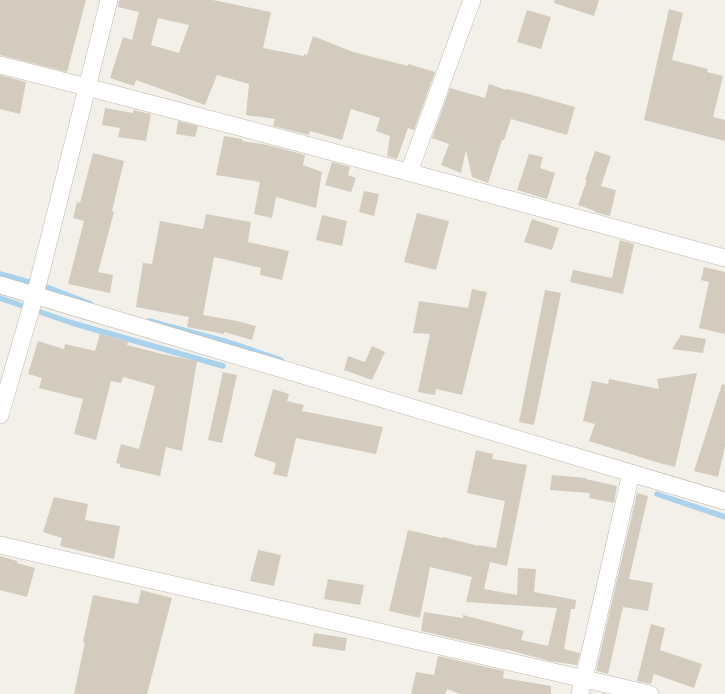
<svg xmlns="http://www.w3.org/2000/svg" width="725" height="694" viewBox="0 0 725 694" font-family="Helvetica,sans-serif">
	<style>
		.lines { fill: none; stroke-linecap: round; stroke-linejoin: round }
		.stream { stroke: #a9d2ec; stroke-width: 5.5 }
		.building { fill: #d4cbbf; fill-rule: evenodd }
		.street-casing { stroke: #beb7ac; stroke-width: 18 }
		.street { stroke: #fff; stroke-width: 17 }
	</style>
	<rect width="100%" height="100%" fill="#f3f0e9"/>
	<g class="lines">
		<!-- stream -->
		<path class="stream" d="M 0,274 L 44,286 L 91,304
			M 0,298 L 72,323 L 223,366
			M 149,321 L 228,342 L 281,360
			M 657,494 L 725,517"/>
	</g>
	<!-- building -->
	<path class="building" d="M 0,0 L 86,0 L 67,72 L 0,55 Z
		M 119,0 L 213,0 L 271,12 L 263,48 L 304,56 L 304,54 L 307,55 L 313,36 L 353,52 L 408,66 L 408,64 L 435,72 L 414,130 L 408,128 L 397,159 L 387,156 L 390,136 L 376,131 L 380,118 L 351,109 L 342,140 L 310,131 L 309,135 L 273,126 L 275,119 L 246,115 L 249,84 L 217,75 L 205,105 L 136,80 L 134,86 L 110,78 L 123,37 L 132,40 L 139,12 L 118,7 ZM 158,18 L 189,25 L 179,53 L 151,45 Z
		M 555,0 L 599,0 L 594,16 L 554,3 Z
		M 669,9 L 683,13 L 672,60 L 708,69 L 707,72 L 723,76 L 713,117 L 725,120 L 725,141 L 644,120 Z
		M 527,10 L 551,17 L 541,49 L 517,42 Z
		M 0,75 L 26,82 L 20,114 L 0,109 Z
		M 489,84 L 506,90 L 506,89 L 525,93 L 575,107 L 567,135 L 511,119 L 504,140 L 502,140 L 488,183 L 472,177 L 466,150 L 461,173 L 441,165 L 449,144 L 432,138 L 450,88 L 485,98 Z
		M 105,108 L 133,113 L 133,110 L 151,114 L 146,141 L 118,137 L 120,128 L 102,125 Z
		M 178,121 L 198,126 L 195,137 L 176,134 Z
		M 224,136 L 242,139 L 242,141 L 268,145 L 305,155 L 303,165 L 322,172 L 316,208 L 276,197 L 272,218 L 254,214 L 260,182 L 216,175 Z
		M 595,151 L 611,156 L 601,186 L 616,190 L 610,216 L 594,212 L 595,211 L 578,205 L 587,180 L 585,180 Z
		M 93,153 L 124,161 L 112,211 L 114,212 L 98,272 L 113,275 L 110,293 L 68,284 L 84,221 L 73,218 L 77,202 L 80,203 Z
		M 529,154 L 543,157 L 540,168 L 555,173 L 547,199 L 517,190 Z
		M 332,162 L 350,167 L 348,175 L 356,178 L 351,192 L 325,185 Z
		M 364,191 L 379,194 L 374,216 L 359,212 Z
		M 417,213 L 449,221 L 436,270 L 404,262 Z
		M 206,214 L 251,222 L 248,242 L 289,251 L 282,280 L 260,275 L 261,268 L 214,257 L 203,315 L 237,321 L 256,326 L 252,340 L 224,332 L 224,334 L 187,327 L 189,317 L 136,307 L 143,263 L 152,264 L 160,221 L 203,229 Z
		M 322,215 L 347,221 L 342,246 L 316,240 Z
		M 532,219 L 559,228 L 552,250 L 524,242 Z
		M 620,240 L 634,244 L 623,294 L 570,282 L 573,270 L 612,278 Z
		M 704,267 L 725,272 L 725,334 L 699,328 L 709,282 L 701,280 Z
		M 472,289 L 487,292 L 462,395 L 436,389 L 435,395 L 418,392 L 430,334 L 413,333 L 419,301 L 468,308 Z
		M 545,290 L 561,293 L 534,425 L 519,422 Z
		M 100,334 L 128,342 L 127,345 L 162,354 L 197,361 L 182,451 L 166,447 L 160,476 L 120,467 L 120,464 L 116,463 L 121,444 L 139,449 L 155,386 L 123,377 L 121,383 L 111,381 L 96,440 L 74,434 L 83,399 L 39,388 L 42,378 L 28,374 L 38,341 L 64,349 L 65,344 L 95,351 Z
		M 681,335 L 706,339 L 703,353 L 672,349 Z
		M 372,346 L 385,352 L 372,380 L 344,370 L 348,356 L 365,362 Z
		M 223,372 L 237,375 L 222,443 L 208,440 Z
		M 697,373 L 675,467 L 656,462 L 589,441 L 595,424 L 583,421 L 592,381 L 608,384 L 609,379 L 659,389 L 657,379 Z
		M 722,384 L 725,385 L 725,446 L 718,477 L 694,471 Z
		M 273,389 L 289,394 L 287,401 L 304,405 L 302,411 L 383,427 L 376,454 L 296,438 L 287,477 L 273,474 L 276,463 L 254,456 Z
		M 476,450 L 493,454 L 492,459 L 527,465 L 507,566 L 490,562 L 484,589 L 517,595 L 518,568 L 536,569 L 534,592 L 576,600 L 575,609 L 571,609 L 564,649 L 580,653 L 577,665 L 549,661 L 505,649 L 505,650 L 421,631 L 424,612 L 463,618 L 463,615 L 524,631 L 521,640 L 548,646 L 557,608 L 466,602 L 472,577 L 430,567 L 420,618 L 389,611 L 408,530 L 443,538 L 443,537 L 479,546 L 479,545 L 496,548 L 505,501 L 467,493 Z
		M 552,475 L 586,478 L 586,479 L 617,486 L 614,503 L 589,498 L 590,493 L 550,490 Z
		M 637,493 L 648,496 L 629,579 L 653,583 L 648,611 L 623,607 L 608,674 L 596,671 Z
		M 54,497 L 88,504 L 85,520 L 120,526 L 114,559 L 60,546 L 62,538 L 43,532 Z
		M 258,550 L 281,555 L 274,586 L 250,581 Z
		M 0,556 L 17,561 L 17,563 L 35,568 L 27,597 L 0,590 Z
		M 328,579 L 364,585 L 360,605 L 324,599 Z
		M 141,590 L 172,598 L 147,694 L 74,694 L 85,642 L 83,642 L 93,595 L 138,604 Z
		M 651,624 L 665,628 L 660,650 L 702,664 L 694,688 L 654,674 L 651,684 L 637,681 Z
		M 314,633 L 347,638 L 345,651 L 312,646 Z
		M 438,656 L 504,671 L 503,678 L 551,686 L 551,694 L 460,694 L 447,689 L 445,694 L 411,694 L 416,672 L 434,675 Z"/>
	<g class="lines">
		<!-- street casing -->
		<g class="street-casing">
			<path id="street" d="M 0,65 C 243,126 484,193 725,258
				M 409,172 L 472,0
				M 0,285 L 725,501
				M 0,415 L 35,295 L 109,0
				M 0,545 L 650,694
				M 580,694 C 598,621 614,547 631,473"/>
		</g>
		<!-- street -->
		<use href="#street" class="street"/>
	</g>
</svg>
